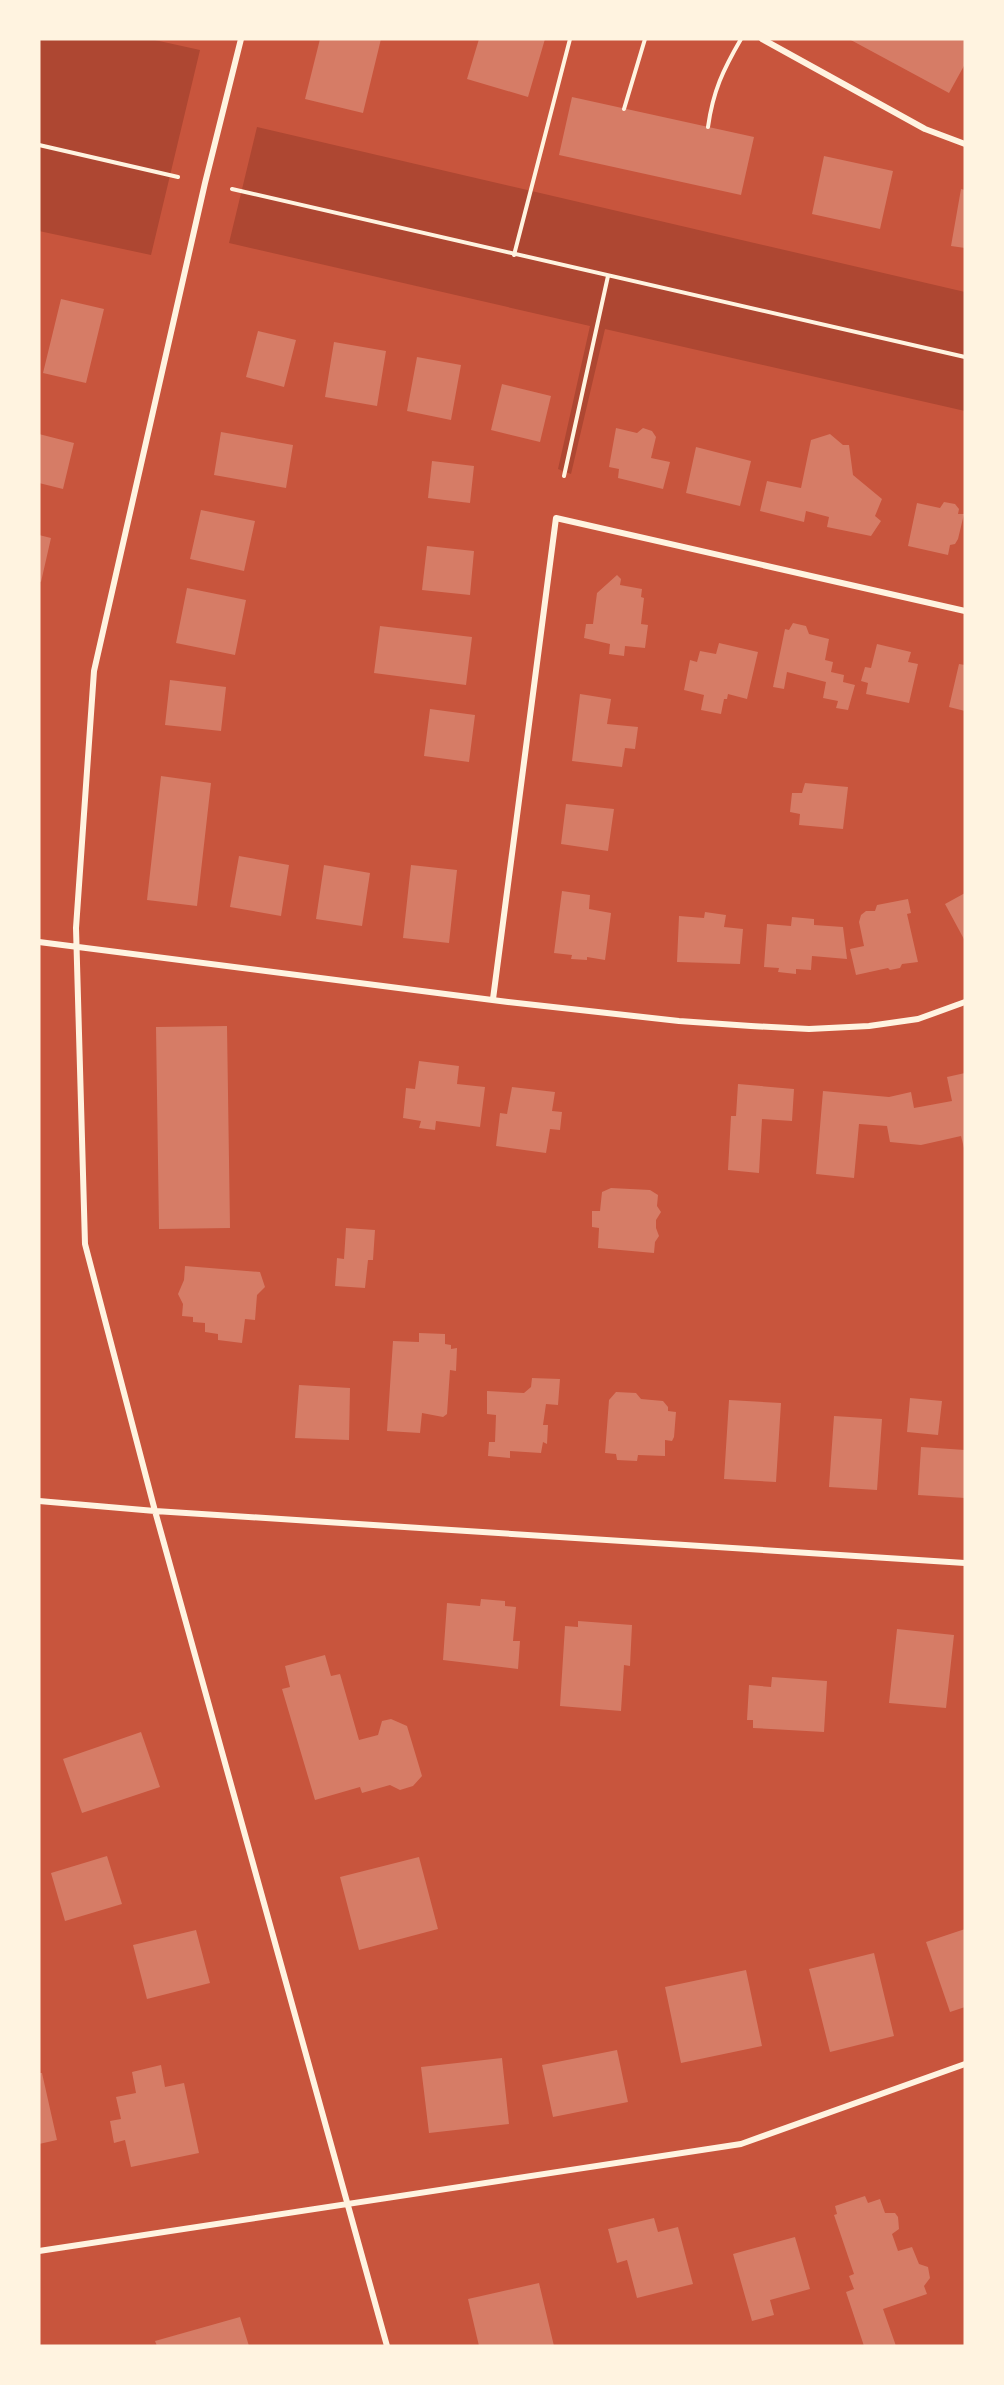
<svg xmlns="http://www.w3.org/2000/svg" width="1004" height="2385" viewBox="0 0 1004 2385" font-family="Signika,sans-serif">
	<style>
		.green { fill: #ae4732 }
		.building { fill: #d67c66 }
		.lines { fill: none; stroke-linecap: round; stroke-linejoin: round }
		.path { stroke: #fff3e0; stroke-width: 4 }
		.minor { stroke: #fff3e0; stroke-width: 6 }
	</style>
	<rect width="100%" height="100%" fill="#c8553d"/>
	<!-- green -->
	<path class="green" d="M 39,39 L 150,39 L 200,50 L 151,255 L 39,231 Z
		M 257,127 L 965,292 L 965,411 L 605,329 L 571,474 L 558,469 L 590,326 L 229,243 Z"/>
	<!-- building -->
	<path class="building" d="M 320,39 L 381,39 L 363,113 L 305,99 Z
		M 479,39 L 545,39 L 528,97 L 467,79 Z
		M 849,39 L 965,39 L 965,64 L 949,93 Z
		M 572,97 L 754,137 L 741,195 L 559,155 Z
		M 824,156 L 893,171 L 880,229 L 812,214 Z
		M 961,189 L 965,190 L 965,248 L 951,246 Z
		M 61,299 L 104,309 L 86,383 L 43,373 Z
		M 258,331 L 296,340 L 284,387 L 246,377 Z
		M 334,342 L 386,351 L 377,406 L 325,397 Z
		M 417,357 L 461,365 L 451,420 L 407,411 Z
		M 502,384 L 551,396 L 540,442 L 491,430 Z
		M 616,428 L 637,433 L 643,428 L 652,431 L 656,437 L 651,458 L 670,462 L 663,489 L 618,478 L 619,469 L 609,467 Z
		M 221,432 L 293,445 L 286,488 L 214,475 Z
		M 39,434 L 74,443 L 63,489 L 39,483 Z
		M 830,434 L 843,445 L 849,445 L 853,475 L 882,499 L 875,516 L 881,521 L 871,536 L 827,527 L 829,517 L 806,511 L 804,522 L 760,511 L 767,481 L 801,488 L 811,440 Z
		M 696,447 L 751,461 L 740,506 L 686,493 Z
		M 432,461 L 474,466 L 470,503 L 428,498 Z
		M 944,502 L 955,504 L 959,509 L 958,514 L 964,514 L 958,539 L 955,544 L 950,545 L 948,555 L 908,546 L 917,503 L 940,508 Z
		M 201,510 L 255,521 L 244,571 L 190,559 Z
		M 39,535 L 51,538 L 41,582 L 39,581 Z
		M 427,546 L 474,551 L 470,595 L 422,590 Z
		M 617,575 L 621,579 L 620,585 L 642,589 L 641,597 L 644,598 L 641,624 L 648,625 L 645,648 L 625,646 L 624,656 L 609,654 L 610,644 L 584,638 L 586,624 L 593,624 L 597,593 Z
		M 187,588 L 246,600 L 235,655 L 176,643 Z
		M 793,623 L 806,626 L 809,634 L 829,639 L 825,660 L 833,662 L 831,672 L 844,675 L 843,682 L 855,685 L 848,710 L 836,708 L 838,701 L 823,698 L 826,682 L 787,672 L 784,689 L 773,687 L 785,629 L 789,630 Z
		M 380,626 L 472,637 L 466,685 L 374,673 Z
		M 719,643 L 758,652 L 747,699 L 728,694 L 727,699 L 724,699 L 721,714 L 701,710 L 704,695 L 684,690 L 690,660 L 697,662 L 700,651 L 716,654 Z
		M 877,644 L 911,652 L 908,662 L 918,664 L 909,703 L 866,694 L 868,683 L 861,681 L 865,667 L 871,668 Z
		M 959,664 L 965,665 L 965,711 L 949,707 Z
		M 170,680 L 226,687 L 221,731 L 165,725 Z
		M 580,694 L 611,699 L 607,724 L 638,727 L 635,749 L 625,748 L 622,767 L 572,761 Z
		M 430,709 L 475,715 L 469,762 L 424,756 Z
		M 161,776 L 211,783 L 197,906 L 147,900 Z
		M 805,783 L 848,787 L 843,829 L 799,825 L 800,814 L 790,812 L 792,793 L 802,793 Z
		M 566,804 L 614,809 L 608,851 L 561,844 Z
		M 239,856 L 289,865 L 281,916 L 230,907 Z
		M 324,865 L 370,873 L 362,926 L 316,919 Z
		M 411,865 L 457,870 L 449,943 L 403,938 Z
		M 562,891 L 590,895 L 589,909 L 611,913 L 605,960 L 587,957 L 587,960 L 571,959 L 572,955 L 554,953 Z
		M 965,893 L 965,941 L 945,904 Z
		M 908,899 L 911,913 L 907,914 L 918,962 L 902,964 L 900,968 L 890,970 L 888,968 L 856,975 L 850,949 L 864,946 L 859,922 L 861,915 L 866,911 L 875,911 L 877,905 Z
		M 705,912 L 726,915 L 724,927 L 743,929 L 740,964 L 677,962 L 679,916 L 704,918 Z
		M 792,917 L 814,919 L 814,925 L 843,927 L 847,959 L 812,956 L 811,970 L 796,969 L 796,974 L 778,972 L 779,968 L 764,967 L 767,924 L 791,926 Z
		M 227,1026 L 230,1228 L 159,1229 L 156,1027 Z
		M 419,1061 L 459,1066 L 457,1084 L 485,1087 L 480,1127 L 436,1121 L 435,1130 L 419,1128 L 421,1121 L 403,1118 L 406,1088 L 415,1089 Z
		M 965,1073 L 965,1152 L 961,1136 L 921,1145 L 890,1142 L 887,1126 L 859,1124 L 854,1178 L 816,1174 L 823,1091 L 889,1097 L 911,1092 L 914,1108 L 952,1101 L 947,1077 Z
		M 738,1084 L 794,1089 L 792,1121 L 762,1119 L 759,1173 L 728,1170 L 731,1116 L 736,1116 Z
		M 512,1087 L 555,1092 L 552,1111 L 562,1112 L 560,1130 L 550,1129 L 546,1153 L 496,1146 L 500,1113 L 507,1114 Z
		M 611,1188 L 650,1190 L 658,1195 L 657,1206 L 661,1212 L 656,1220 L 656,1228 L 659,1236 L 655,1242 L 654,1253 L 598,1248 L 599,1228 L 592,1227 L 592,1211 L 600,1211 L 602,1192 Z
		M 346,1228 L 375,1230 L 373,1260 L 368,1260 L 365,1288 L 335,1286 L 337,1258 L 344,1259 Z
		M 185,1266 L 260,1272 L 265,1287 L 257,1295 L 255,1320 L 245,1319 L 242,1343 L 218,1340 L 218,1334 L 205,1332 L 205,1323 L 193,1322 L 193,1317 L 182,1316 L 183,1304 L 178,1294 L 184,1280 Z
		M 419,1333 L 445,1334 L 445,1344 L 451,1345 L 451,1349 L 457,1348 L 456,1371 L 450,1370 L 447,1414 L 443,1417 L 422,1413 L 420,1433 L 387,1431 L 393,1341 L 419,1342 Z
		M 532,1378 L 560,1379 L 558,1405 L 546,1404 L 543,1425 L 548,1425 L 547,1444 L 543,1442 L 541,1453 L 510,1451 L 510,1458 L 488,1456 L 489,1442 L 495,1442 L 496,1415 L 487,1414 L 487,1391 L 524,1393 L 531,1387 Z
		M 299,1385 L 350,1388 L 349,1440 L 295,1438 Z
		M 616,1392 L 636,1393 L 641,1399 L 663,1401 L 668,1407 L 668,1411 L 676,1412 L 674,1437 L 672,1441 L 665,1440 L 665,1456 L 638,1455 L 637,1461 L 617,1460 L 616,1454 L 605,1453 L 609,1400 Z
		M 910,1398 L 942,1401 L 938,1435 L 907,1432 Z
		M 729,1400 L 781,1403 L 776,1482 L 724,1479 Z
		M 834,1416 L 882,1419 L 877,1490 L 829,1487 Z
		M 921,1447 L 965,1450 L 965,1498 L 918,1495 Z
		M 481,1599 L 505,1601 L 505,1606 L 516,1607 L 513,1641 L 520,1641 L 518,1669 L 443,1660 L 447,1603 L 480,1606 Z
		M 578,1621 L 632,1625 L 630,1666 L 624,1665 L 621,1711 L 560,1706 L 565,1626 L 578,1627 Z
		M 897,1629 L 954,1635 L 946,1708 L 889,1703 Z
		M 325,1655 L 331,1676 L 340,1674 L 359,1740 L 378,1735 L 382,1721 L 391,1719 L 407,1726 L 422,1776 L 413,1786 L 400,1790 L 390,1785 L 362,1793 L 360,1787 L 315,1800 L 282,1689 L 290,1687 L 285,1666 Z
		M 772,1677 L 827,1681 L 824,1732 L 753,1728 L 753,1720 L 747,1720 L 749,1685 L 771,1687 Z
		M 141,1732 L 160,1787 L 82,1813 L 63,1759 Z
		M 107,1856 L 122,1904 L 65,1921 L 51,1873 Z
		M 419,1857 L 438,1929 L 359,1950 L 340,1877 Z
		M 965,1929 L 965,2007 L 950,2012 L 926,1942 Z
		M 196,1930 L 210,1983 L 147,1999 L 133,1945 Z
		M 874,1953 L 894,2036 L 830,2052 L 809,1969 Z
		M 746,1970 L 762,2046 L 681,2063 L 665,1987 Z
		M 617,2050 L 628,2102 L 553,2117 L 542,2065 Z
		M 502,2058 L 509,2124 L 429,2133 L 421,2067 Z
		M 161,2065 L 165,2087 L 184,2083 L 199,2153 L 131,2167 L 125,2140 L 114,2143 L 110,2121 L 121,2119 L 116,2097 L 136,2093 L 132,2072 Z
		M 39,2073 L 42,2073 L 57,2140 L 39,2144 Z
		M 865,2196 L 868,2203 L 880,2199 L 885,2213 L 895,2213 L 898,2217 L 899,2229 L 892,2234 L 898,2251 L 912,2247 L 919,2264 L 928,2267 L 930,2278 L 924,2286 L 927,2294 L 883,2309 L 896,2346 L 864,2346 L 846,2292 L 854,2289 L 849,2276 L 854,2274 L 834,2215 L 837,2214 L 835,2206 Z
		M 654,2218 L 658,2232 L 678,2227 L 693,2284 L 637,2298 L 627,2260 L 617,2263 L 608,2229 Z
		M 795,2237 L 810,2289 L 770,2300 L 774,2315 L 752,2321 L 733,2254 Z
		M 539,2283 L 554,2346 L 479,2346 L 468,2299 Z
		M 240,2317 L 249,2346 L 157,2346 L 155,2341 Z"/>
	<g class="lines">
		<!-- path -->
		<path class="path" d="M 624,109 L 645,39
			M 708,127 C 713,91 723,70 741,39
			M 39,145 L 178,177
			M 232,189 L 965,357
			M 514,255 L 570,39
			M 564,476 L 608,276"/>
		<!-- minor -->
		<path class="minor" d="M 241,39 L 205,183 L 94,671 L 76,928 L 85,1244 L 155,1511 L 387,2346
			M 762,39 L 925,129 L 965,144
			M 39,942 L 508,1002 L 679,1021 L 751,1026 L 809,1029 L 869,1026 L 918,1019 L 965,1002
			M 493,999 L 556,518 L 965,611
			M 39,1501 L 155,1511 L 965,1563
			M 39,2251 L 741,2144 L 965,2064"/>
	</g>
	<!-- border -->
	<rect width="1004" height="2385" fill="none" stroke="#fff3e0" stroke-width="81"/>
</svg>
